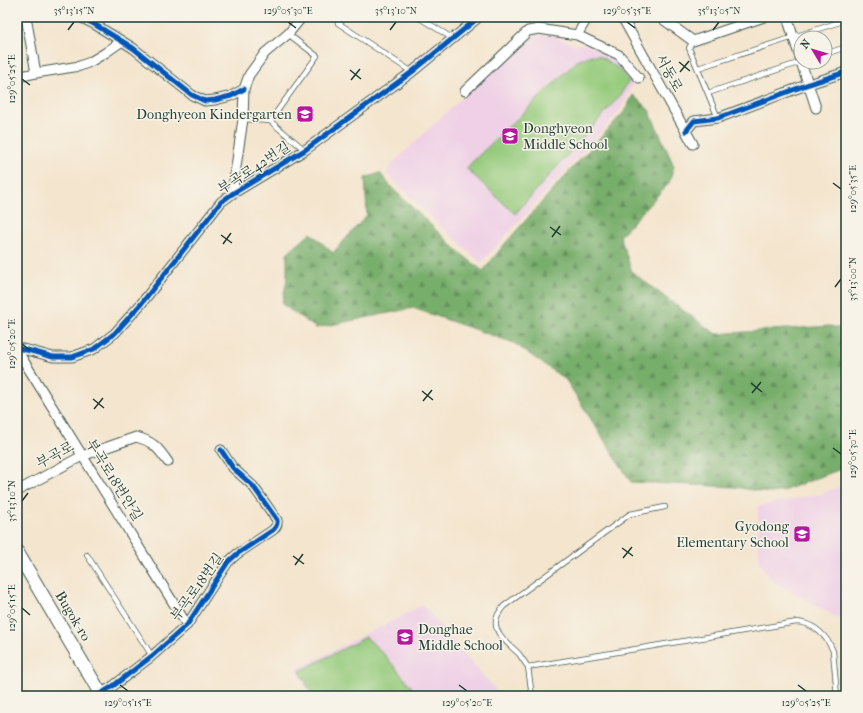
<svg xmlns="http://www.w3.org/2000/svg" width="863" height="713" viewBox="0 0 863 713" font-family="'IM FELL French Canon','Noto Serif KR',serif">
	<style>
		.built { fill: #efd0e6 }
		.forest { fill: url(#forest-firs); stroke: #4c7650 }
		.pitch { fill: #95ca7c; stroke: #5a8458 }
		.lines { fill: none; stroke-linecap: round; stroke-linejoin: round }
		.lane-casing { stroke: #3f564b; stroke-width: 6 }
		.street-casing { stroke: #3f564b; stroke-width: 11 }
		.secondary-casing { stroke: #3f564b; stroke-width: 15 }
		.lane { stroke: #fff; stroke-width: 4.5 }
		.street { stroke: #fff; stroke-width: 9 }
		.secondary { stroke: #fff; stroke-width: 13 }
		.cycleway-casing { stroke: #f7f3e8; stroke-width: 8 }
		.cycleway { stroke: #0057b8; stroke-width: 5 }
		.ticks { fill: none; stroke: #1f3d34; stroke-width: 1.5 }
		.labels { text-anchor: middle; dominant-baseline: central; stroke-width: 3; stroke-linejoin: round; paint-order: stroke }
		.street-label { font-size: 14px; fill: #1f3d34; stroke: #f7f3e8 }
		.poi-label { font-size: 14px; fill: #1f3d34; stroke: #f7f3e8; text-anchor: end }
		.neatline { fill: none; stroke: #1f3d34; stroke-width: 1.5 }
		.ticks-label { font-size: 10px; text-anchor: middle; fill: #1f3d34 }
	</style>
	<defs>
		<pattern id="forest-firs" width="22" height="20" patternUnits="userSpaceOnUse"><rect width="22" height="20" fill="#78ae6c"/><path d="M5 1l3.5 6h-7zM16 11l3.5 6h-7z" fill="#628f5a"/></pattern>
	</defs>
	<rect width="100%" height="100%" fill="#f7f3e8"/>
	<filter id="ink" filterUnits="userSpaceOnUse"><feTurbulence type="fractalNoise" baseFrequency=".025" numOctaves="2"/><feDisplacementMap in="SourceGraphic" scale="8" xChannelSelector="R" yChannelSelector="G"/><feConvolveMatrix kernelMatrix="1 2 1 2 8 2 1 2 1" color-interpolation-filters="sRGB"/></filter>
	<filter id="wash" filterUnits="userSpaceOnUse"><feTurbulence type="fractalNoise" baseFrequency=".012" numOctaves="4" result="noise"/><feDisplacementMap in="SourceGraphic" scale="16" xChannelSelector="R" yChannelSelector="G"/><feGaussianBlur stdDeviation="0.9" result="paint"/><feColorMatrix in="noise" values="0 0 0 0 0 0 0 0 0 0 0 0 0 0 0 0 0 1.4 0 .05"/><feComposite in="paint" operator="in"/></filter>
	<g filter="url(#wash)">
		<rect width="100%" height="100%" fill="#f4e5ce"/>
		<!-- built -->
		<path class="built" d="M 530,34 L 551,35 L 573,44 L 587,44 L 619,62 L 635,80 L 620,111 L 481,263 L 427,213 L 386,173 L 395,161 Z
			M 846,484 L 846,618 L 838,618 L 774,582 L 759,562 L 758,506 L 821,494 Z
			M 423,605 L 501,696 L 310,696 L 296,669 Z"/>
		<!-- forest -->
		<path class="forest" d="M 633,95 L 649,110 L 674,166 L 669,183 L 620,236 L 632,272 L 670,301 L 716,334 L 830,326 L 846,330 L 846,467 L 783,491 L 770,493 L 735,487 L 631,482 L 566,380 L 514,343 L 413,308 L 316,328 L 282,304 L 287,279 L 287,254 L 311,233 L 333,253 L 367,215 L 365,178 L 380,173 L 392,188 L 459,252 L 483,271 L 503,246 L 564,177 L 624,112 Z"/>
		<!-- pitch -->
		<path class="pitch" d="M 591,55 L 600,56 L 619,69 L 629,81 L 619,97 L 515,214 L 466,168 L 577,61 Z
			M 366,637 L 383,653 L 419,696 L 313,696 L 300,671 Z"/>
	</g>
	<g filter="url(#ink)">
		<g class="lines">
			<!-- lane casing -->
			<g class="lane-casing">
				<path id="lane" d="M 336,17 L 338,23 L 412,72
					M 418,17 L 452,38
					M 664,20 L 672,17
					M 693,41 L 689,48 L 718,118
					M 825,54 L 846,47
					M 698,68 L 846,20
					M 708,93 L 801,62
					M 243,119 L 270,121 L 305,150
					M 270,121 L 317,56 L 288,34
					M 87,555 L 152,656
					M 528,667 C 525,663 522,658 519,654 C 505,640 484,628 504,606 L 630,514 L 665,507
					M 532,696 L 528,667 L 797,622 C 814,623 827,636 833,651 L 837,696"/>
			</g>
			<!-- street casing -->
			<g class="street-casing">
				<path id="street" d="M 26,17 L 36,73
					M 80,17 L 94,24 L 133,48 L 192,95 L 205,101 L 215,100 L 231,96 L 244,89
					M 622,17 L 693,144
					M 660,17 L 693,41 L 764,17
					M 787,17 L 801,61
					M 577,35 L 619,55 L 639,78
					M 801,62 L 816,108
					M 17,77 L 36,73 L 80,66 L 90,62 L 105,53 L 122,41
					M 465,91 L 528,31 L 539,29 L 577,35 L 588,17
					M 686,131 L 694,121 L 718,118 L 809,84 L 846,72
					M 232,194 L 243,119 L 244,89 L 249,75 L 265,53 L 288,34 L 302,17
					M 17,348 L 31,351 L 53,357 L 72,357 L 94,349 L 115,333 L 141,304 L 221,202 L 232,194 L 305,150 L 412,72 L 479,17
					M 17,350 L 187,625
					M 17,491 L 82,456 L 136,437 C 153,441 158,448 168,462
					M 97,696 L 113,686 L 152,656 L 187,625 L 228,562 L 237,554 L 273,530 C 276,527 278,524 277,520 L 253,486 L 233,468 L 221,450"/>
			</g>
			<!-- secondary casing -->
			<g class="secondary-casing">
				<path id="secondary" d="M 17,552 L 102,696"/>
			</g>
			<!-- lane -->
			<use href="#lane" class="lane"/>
			<!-- street -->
			<use href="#street" class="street"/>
			<!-- secondary -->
			<use href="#secondary" class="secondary"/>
			<!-- cycleway casing -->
			<g class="cycleway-casing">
				<path id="cycleway" d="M 80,17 L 94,24 L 133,48 L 192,95 L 205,101 L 215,100 L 231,96 L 244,89
					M 686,131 L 694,121 L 718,118 L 809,84 L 846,72
					M 17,348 L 31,351 L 53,357 L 72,357 L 94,349 L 115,333 L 141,304 L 221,202 L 232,194 L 305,150 L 412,72 L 479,17
					M 97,696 L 113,686 L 152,656 L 187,625 L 228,562 L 237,554 L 273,530 C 276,527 278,524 277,520 L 253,486 L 233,468 L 221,450"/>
			</g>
			<!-- cycleway -->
			<use href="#cycleway" class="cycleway"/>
		</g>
	</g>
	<!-- ticks -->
	<path class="ticks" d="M 288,22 L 296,28M 627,22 L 635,28M 68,30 L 74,22M 390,30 L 396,22M 713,30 L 719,22M 679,62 L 690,71M 350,70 L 361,79M 680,72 L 689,61M 22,79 L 30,85M 351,80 L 360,69M 833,183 L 841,189M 550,227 L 561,235M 221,235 L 232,243M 552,237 L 560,226M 223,244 L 231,233M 835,287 L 841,279M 22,344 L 30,350M 751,383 L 762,392M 422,391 L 433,400M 752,393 L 761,382M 93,399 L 104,408M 423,401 L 432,390M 94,409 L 103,398M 833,448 L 841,454M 22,501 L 28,493M 622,548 L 633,556M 293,556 L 304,564M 623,558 L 632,547M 295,565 L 303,554M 22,608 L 30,615M 120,685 L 128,691M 459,685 L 467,691M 798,685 L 806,691"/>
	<!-- icons -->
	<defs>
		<g id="school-square" transform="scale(0.9)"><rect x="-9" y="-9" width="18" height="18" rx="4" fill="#b5179e" stroke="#f7f3e8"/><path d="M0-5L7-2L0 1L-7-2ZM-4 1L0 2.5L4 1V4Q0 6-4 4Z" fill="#fff"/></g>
	</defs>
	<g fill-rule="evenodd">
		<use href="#school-square" x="305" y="114"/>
		<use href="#school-square" x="510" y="136"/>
		<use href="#school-square" x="802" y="534"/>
		<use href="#school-square" x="405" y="637"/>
	</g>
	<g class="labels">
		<!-- street labels -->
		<g class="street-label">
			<text transform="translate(669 73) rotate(61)">서동로</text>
			<text transform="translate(254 168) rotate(-33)">부곡로42번길</text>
			<text transform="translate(55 455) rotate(-28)">부곡로</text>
			<text transform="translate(114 480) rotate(58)">부곡로18번안길</text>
			<text transform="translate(197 587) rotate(-54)">부곡로18번길</text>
			<text transform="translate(73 616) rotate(59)">Bugok-ro</text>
		</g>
		<!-- poi labels -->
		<g class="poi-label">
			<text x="292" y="114">Donghyeon Kindergarten</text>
			<text x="523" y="128" text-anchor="start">Donghyeon<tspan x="523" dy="16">Middle School</tspan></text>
			<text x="789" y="526">Gyodong<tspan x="789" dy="16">Elementary School</tspan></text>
			<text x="418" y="629" text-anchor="start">Donghae<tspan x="418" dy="16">Middle School</tspan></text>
		</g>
	</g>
	<!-- margin -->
	<rect width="863" height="713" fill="none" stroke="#f7f3e8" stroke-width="44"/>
	<!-- north arrow -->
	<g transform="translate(813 50) rotate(308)"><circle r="19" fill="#f7f3e8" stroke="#a1aaa0"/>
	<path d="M0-3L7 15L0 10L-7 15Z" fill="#b5179e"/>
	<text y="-6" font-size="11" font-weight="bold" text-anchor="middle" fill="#1f3d34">N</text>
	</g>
	<rect x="22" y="22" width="819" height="669" class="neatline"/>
	<g class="ticks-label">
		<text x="74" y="14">35°13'15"N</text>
		<text x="288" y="14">129°05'30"E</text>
		<text x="396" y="14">35°13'10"N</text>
		<text x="627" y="14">129°05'35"E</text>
		<text x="719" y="14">35°13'05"N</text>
		<text transform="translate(11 79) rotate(-90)" y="4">129°05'25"E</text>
		<text transform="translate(852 189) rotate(-90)" y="4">129°05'35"E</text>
		<text transform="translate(852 279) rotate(-90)" y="4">35°13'00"N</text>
		<text transform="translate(11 344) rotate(-90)" y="4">129°05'20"E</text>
		<text transform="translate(852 454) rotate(-90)" y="4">129°05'30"E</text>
		<text transform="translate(11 501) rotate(-90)" y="4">35°13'10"N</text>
		<text transform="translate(11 608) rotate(-90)" y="4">129°05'15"E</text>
		<text x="128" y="706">129°05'15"E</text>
		<text x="467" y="706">129°05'20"E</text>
		<text x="806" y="706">129°05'25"E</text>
	</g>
</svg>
